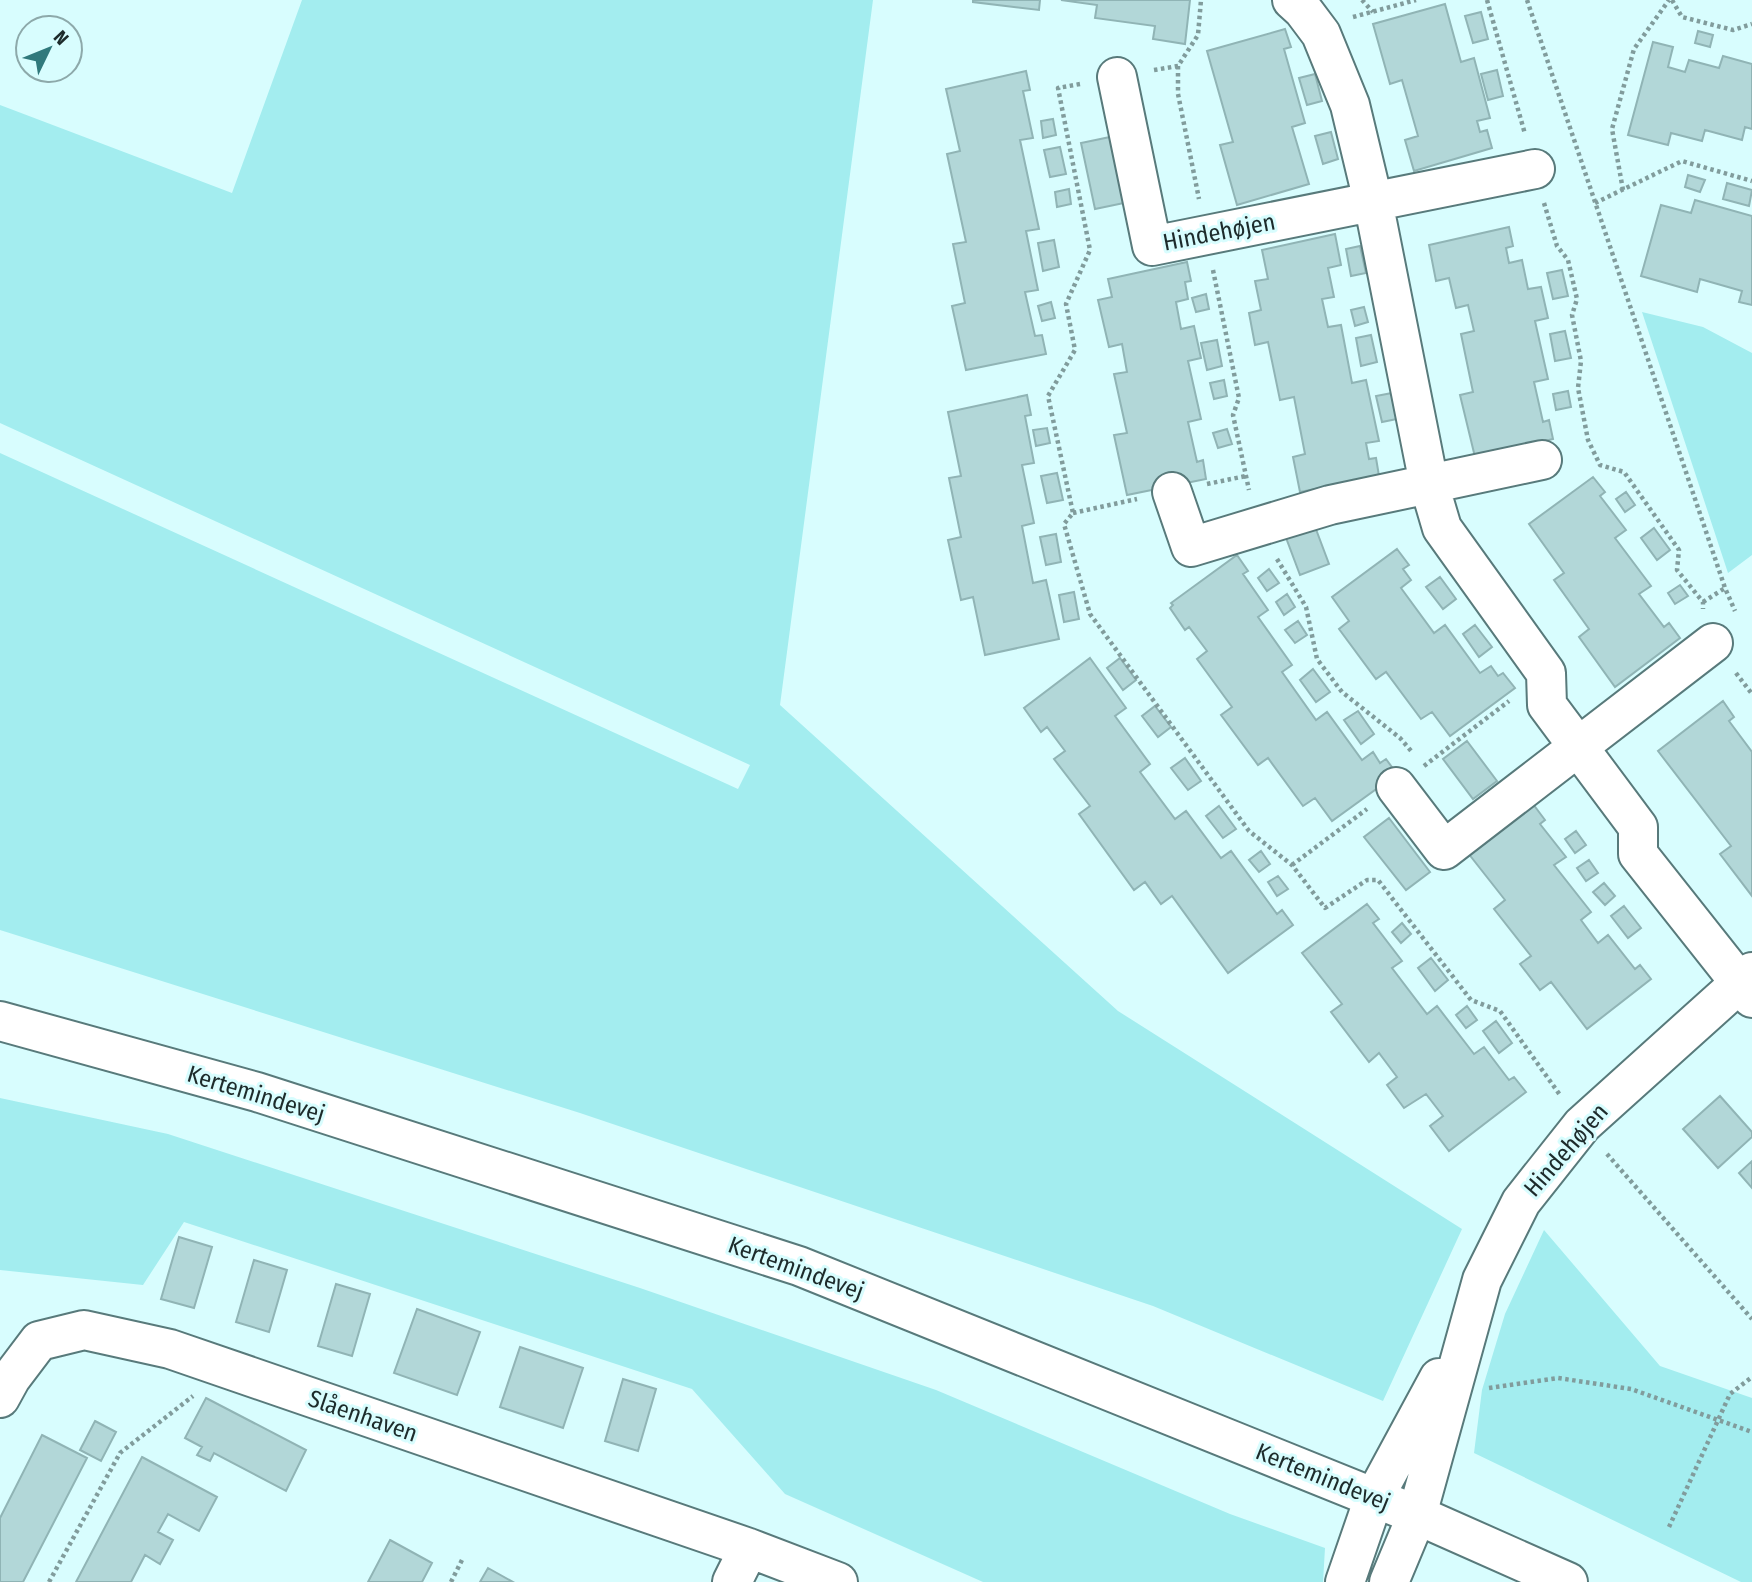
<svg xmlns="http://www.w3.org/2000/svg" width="1752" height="1582" viewBox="0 0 1752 1582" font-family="'Fira Sans Condensed',sans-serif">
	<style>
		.green { fill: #a3edef }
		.building { fill: #b2d7d8; stroke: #90b4b5; stroke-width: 2 }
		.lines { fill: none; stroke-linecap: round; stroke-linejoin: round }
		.minor-casing { stroke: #587a7b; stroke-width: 42 }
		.secondary-casing { stroke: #587a7b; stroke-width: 42 }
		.path { stroke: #819c9c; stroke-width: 4.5; stroke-dasharray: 3.5 3.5; stroke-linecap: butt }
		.minor { stroke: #fff; stroke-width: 38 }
		.secondary { stroke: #fff; stroke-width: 38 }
		.labels { text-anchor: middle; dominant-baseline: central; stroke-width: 6; stroke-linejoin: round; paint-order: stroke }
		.street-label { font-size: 24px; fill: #1d2b2b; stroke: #d8fdfe }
	</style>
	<rect width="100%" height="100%" fill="#d8fdfe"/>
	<!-- green -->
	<path class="green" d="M 302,0 L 873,0 L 780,705 L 1118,1011 L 1462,1229 L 1383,1401 L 1153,1306 L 580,1113 L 0,930 L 0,453 L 738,789 L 750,765 L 0,423 L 0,105 L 232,193 Z
		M 1642,312 L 1703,327 L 1752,353 L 1752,555 L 1728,573 Z
		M 0,1098 L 168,1134 L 640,1288 L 936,1390 L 1230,1514 L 1325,1548 L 1323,1582 L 983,1582 L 785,1494 L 692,1389 L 184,1222 L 143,1285 L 0,1270 Z
		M 1544,1230 L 1660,1366 L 1752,1398 L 1752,1582 L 1741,1582 L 1474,1453 L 1482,1390 L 1505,1314 Z"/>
	<!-- building -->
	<path class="building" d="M 973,0 L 1040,0 L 1039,10 L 973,2 Z
		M 1061,0 L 1190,0 L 1185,44 L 1153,39 L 1155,26 L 1095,18 L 1097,5 Z
		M 1445,4 L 1461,62 L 1474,58 L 1490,118 L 1477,121 L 1480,132 L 1487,130 L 1492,148 L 1414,171 L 1405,140 L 1418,136 L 1402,80 L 1390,84 L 1373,24 Z
		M 1481,12 L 1488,39 L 1473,43 L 1465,16 Z
		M 1285,29 L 1291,47 L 1284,49 L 1305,123 L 1292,127 L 1309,184 L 1237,205 L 1220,145 L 1233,142 L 1207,51 Z
		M 1698,31 L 1713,35 L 1710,47 L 1695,43 Z
		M 1653,42 L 1673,47 L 1668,67 L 1685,72 L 1689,60 L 1719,68 L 1723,56 L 1752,64 L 1752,129 L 1745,127 L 1742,140 L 1705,130 L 1702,141 L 1671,133 L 1668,145 L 1628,135 Z
		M 1497,70 L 1503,96 L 1488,100 L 1481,74 Z
		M 1026,71 L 1030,90 L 1023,91 L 1033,138 L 1020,140 L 1039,229 L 1026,231 L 1038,290 L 1025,292 L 1035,336 L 1042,335 L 1046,354 L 966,370 L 952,306 L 965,303 L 953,244 L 966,242 L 947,154 L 960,151 L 946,89 Z
		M 1315,74 L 1322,101 L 1307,105 L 1299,78 Z
		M 1053,119 L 1056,135 L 1043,138 L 1041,121 Z
		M 1331,132 L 1338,159 L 1323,164 L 1315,136 Z
		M 1110,137 L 1124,203 L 1095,209 L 1081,143 Z
		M 1060,147 L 1066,174 L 1050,177 L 1044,150 Z
		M 1688,175 L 1705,180 L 1700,192 L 1685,187 Z
		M 1727,183 L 1752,190 L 1749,206 L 1723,199 Z
		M 1069,189 L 1071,204 L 1057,207 L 1055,192 Z
		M 1695,200 L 1752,216 L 1752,305 L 1739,302 L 1742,291 L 1700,279 L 1697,292 L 1641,276 L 1661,205 L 1691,213 Z
		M 1509,227 L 1513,246 L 1506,248 L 1509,263 L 1522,260 L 1528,289 L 1541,287 L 1548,318 L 1535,321 L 1548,379 L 1534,382 L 1543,422 L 1549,420 L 1553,439 L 1475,457 L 1460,395 L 1473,392 L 1461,334 L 1474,331 L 1468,305 L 1456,308 L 1449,278 L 1436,281 L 1429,245 Z
		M 1335,234 L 1341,265 L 1328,268 L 1334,297 L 1322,299 L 1328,327 L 1341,325 L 1352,383 L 1366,380 L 1379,441 L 1366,443 L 1369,459 L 1376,458 L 1379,476 L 1300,492 L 1293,457 L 1305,454 L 1294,397 L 1280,400 L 1268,342 L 1255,345 L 1249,313 L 1261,310 L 1255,281 L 1268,279 L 1262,250 Z
		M 1054,240 L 1059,267 L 1043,271 L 1038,243 Z
		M 1360,246 L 1366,273 L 1351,276 L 1346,249 Z
		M 1187,262 L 1191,281 L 1185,282 L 1188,299 L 1176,302 L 1181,329 L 1194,326 L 1201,358 L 1188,361 L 1201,419 L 1188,422 L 1197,462 L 1203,460 L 1206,479 L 1127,495 L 1114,435 L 1127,433 L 1114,374 L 1127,372 L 1122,344 L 1109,347 L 1098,300 L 1112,297 L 1108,279 Z
		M 1562,270 L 1568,296 L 1553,299 L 1547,273 Z
		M 1206,294 L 1209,309 L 1196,312 L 1192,298 Z
		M 1051,302 L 1055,318 L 1042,321 L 1038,306 Z
		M 1364,307 L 1368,322 L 1355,326 L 1351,310 Z
		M 1565,331 L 1571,358 L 1555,361 L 1550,334 Z
		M 1371,335 L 1377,362 L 1361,366 L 1356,338 Z
		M 1217,340 L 1222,366 L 1207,370 L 1201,343 Z
		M 1224,380 L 1227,396 L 1214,399 L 1210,383 Z
		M 1568,391 L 1571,407 L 1556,410 L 1553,394 Z
		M 1392,393 L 1397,419 L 1382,422 L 1376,396 Z
		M 1027,395 L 1031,415 L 1025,416 L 1034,463 L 1022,465 L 1034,523 L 1022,526 L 1033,583 L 1046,580 L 1059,639 L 985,655 L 973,597 L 961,600 L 948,540 L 961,537 L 949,478 L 961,476 L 948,412 Z
		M 1047,428 L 1050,443 L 1036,446 L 1033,430 Z
		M 1227,429 L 1232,444 L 1218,448 L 1213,433 Z
		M 1057,473 L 1063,500 L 1047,503 L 1041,476 Z
		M 1593,477 L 1605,492 L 1600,496 L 1626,530 L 1615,538 L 1651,586 L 1639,594 L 1664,627 L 1669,623 L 1680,638 L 1615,687 L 1579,637 L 1589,629 L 1554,580 L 1564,573 L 1529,524 Z
		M 1626,492 L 1635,505 L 1625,512 L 1616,499 Z
		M 1311,516 L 1329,564 L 1300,575 L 1282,527 Z
		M 1654,528 L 1670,550 L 1657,560 L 1641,538 Z
		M 1056,534 L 1061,562 L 1046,565 L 1040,537 Z
		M 1397,549 L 1409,565 L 1403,569 L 1411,580 L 1401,588 L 1434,633 L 1445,625 L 1480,673 L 1491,666 L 1498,676 L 1503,673 L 1515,688 L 1450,736 L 1432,712 L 1421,719 L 1386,672 L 1376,679 L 1339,629 L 1349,621 L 1332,597 Z
		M 1237,555 L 1248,571 L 1243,574 L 1268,610 L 1258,617 L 1292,665 L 1282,672 L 1316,720 L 1327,712 L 1362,760 L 1373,752 L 1380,763 L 1386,759 L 1397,774 L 1332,821 L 1315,798 L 1303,806 L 1268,758 L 1258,765 L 1221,715 L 1232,707 L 1197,659 L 1207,651 L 1189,627 L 1185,630 L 1170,608 L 1173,605 L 1171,603 Z
		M 1269,569 L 1279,583 L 1267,591 L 1258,578 Z
		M 1440,577 L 1456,599 L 1443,609 L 1426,587 Z
		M 1680,585 L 1688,596 L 1675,604 L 1668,593 Z
		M 1074,592 L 1079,619 L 1064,622 L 1059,595 Z
		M 1287,594 L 1295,607 L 1284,615 L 1276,602 Z
		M 1298,621 L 1307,635 L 1295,643 L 1285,630 Z
		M 1475,625 L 1492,647 L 1479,657 L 1463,634 Z
		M 1090,658 L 1126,708 L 1115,716 L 1150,764 L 1140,772 L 1175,819 L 1186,811 L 1221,858 L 1231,851 L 1277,914 L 1282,910 L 1293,925 L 1228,973 L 1172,896 L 1161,904 L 1145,882 L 1134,890 L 1079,814 L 1090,806 L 1054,759 L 1065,751 L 1047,727 L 1041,732 L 1024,708 Z
		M 1120,658 L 1136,680 L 1123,690 L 1107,668 Z
		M 1313,669 L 1330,692 L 1316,702 L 1300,680 Z
		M 1723,701 L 1734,717 L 1729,721 L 1752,752 L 1752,896 L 1720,854 L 1731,846 L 1658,751 Z
		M 1155,706 L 1171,727 L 1158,737 L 1142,716 Z
		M 1358,711 L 1374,734 L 1361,744 L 1344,720 Z
		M 1467,741 L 1497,781 L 1473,799 L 1443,759 Z
		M 1185,758 L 1201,781 L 1188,790 L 1171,768 Z
		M 1533,804 L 1545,820 L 1540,824 L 1566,857 L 1554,865 L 1591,912 L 1581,920 L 1598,943 L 1608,935 L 1635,969 L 1640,965 L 1651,979 L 1587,1029 L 1551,982 L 1540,990 L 1520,964 L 1531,956 L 1494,909 L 1505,900 L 1468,853 Z
		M 1219,806 L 1236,829 L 1223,838 L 1206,816 Z
		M 1389,818 L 1430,872 L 1406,890 L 1364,837 Z
		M 1576,831 L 1586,845 L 1575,853 L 1565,839 Z
		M 1261,851 L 1270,864 L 1259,872 L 1249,860 Z
		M 1589,860 L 1598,873 L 1586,881 L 1577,868 Z
		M 1278,876 L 1288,889 L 1277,896 L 1268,882 Z
		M 1604,883 L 1615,896 L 1605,905 L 1593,892 Z
		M 1367,904 L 1379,919 L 1373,923 L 1402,961 L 1392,968 L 1427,1014 L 1437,1006 L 1474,1054 L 1484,1047 L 1509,1080 L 1514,1077 L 1526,1092 L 1449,1151 L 1430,1126 L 1443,1116 L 1426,1094 L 1404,1108 L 1387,1085 L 1397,1077 L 1379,1053 L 1369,1062 L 1331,1012 L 1342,1004 L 1302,953 Z
		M 1624,906 L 1641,928 L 1628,938 L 1611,916 Z
		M 1402,923 L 1411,934 L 1401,943 L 1392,932 Z
		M 1431,958 L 1448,980 L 1435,991 L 1418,968 Z
		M 1467,1006 L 1477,1020 L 1466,1028 L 1456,1015 Z
		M 1496,1021 L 1512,1043 L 1499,1053 L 1483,1031 Z
		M 1720,1096 L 1752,1132 L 1752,1137 L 1718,1168 L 1683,1129 Z
		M 1752,1161 L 1752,1188 L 1739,1173 Z
		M 179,1237 L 212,1247 L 194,1308 L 161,1299 Z
		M 254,1260 L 287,1270 L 269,1332 L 236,1322 Z
		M 336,1284 L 370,1294 L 352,1356 L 318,1346 Z
		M 417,1309 L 480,1332 L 457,1395 L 394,1373 Z
		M 520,1347 L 583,1368 L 563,1428 L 500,1407 Z
		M 623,1379 L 656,1389 L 638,1451 L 605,1441 Z
		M 206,1398 L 306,1450 L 286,1491 L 214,1453 L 210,1461 L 197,1455 L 202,1447 L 185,1438 Z
		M 95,1421 L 116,1432 L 101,1461 L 80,1450 Z
		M 42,1435 L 87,1458 L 23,1582 L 0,1582 L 0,1518 Z
		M 142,1457 L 217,1497 L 199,1531 L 168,1514 L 158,1532 L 173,1540 L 160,1564 L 145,1555 L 131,1582 L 76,1582 Z
		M 390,1540 L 432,1563 L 422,1582 L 368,1582 Z
		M 488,1568 L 513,1582 L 480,1582 Z"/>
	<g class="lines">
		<!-- minor casing -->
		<g class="minor-casing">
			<path id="minor" d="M 1292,0 L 1303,10 L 1321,34 L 1350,105 L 1373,201 L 1429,484 L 1442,528 L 1546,673 L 1547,705 L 1638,827 L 1638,854 L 1752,998
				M 1117,77 L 1152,246 L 1535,169
				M 1172,492 L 1191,547 L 1330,505 L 1542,460
				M 1396,787 L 1444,850 L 1713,643
				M 0,1398 L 11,1378 L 39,1341 L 84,1330 L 170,1349 L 749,1548 L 838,1582
				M 732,1582 L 749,1548
				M 1345,1582 L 1374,1498 L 1439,1378
				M 1389,1582 L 1417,1515 L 1482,1280 L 1521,1202 L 1582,1125 L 1752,972"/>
		</g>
		<!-- secondary casing -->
		<g class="secondary-casing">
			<path id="secondary" d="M 0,1021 L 257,1092 L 799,1266 L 1417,1515 L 1568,1582"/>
		</g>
		<!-- path -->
		<path class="path" d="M 1362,0 L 1373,12
			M 1487,0 L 1525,134
			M 1527,0 L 1725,588 L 1735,611
			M 1672,0 L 1682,17 L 1733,30 L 1752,24
			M 1353,17 L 1416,0
			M 1178,66 L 1178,94 L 1199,199
			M 1154,70 L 1178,66 L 1198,35 L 1201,0
			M 1080,84 L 1058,88 L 1090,250 L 1066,304 L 1075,350 L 1048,396 L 1073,513 L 1064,524 L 1090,614 L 1249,831 L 1292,865 L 1325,908 L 1367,880 L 1378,880 L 1471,1000 L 1500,1011 L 1560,1095
			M 1623,190 L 1612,129 L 1634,49 L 1669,0
			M 1544,203 L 1557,246 L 1568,260 L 1577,299 L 1572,315 L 1581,361 L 1578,388 L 1588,440 L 1600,465 L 1624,472 L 1679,550 L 1677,570 L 1703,602 L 1703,609
			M 1595,203 L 1682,161 L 1752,181
			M 1213,270 L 1239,398 L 1233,415 L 1249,490
			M 1207,484 L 1246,476
			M 1073,513 L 1137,499
			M 1277,559 L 1306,607 L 1317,659 L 1342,692 L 1400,738 L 1412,752
			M 1703,602 L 1725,588
			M 1736,673 L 1752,694
			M 1424,766 L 1509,701
			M 1292,865 L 1367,809
			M 1607,1154 L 1752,1319
			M 1489,1388 L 1558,1378 L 1631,1389 L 1752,1432
			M 1669,1527 L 1730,1394 L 1752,1377
			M 49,1582 L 120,1453 L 193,1396
			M 451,1582 L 462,1560"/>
		<!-- minor -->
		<use href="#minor" class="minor"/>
		<!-- secondary -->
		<use href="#secondary" class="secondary"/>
	</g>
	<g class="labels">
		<!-- street labels -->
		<g class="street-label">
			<text transform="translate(1219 232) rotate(-11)">Hindehøjen</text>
			<text transform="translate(256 1094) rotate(17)">Kertemindevej</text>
			<text transform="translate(1566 1150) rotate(-49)">Hindehøjen</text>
			<text transform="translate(796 1268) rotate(20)">Kertemindevej</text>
			<text transform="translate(363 1416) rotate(19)">Slåenhaven</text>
			<text transform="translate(1323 1477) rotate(22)">Kertemindevej</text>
		</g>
	</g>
	<!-- north arrow -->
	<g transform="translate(49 49) rotate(47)"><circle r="33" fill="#d8fdfe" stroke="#8da9aa" stroke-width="2"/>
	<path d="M0-5L12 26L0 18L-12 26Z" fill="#30797c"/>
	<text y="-10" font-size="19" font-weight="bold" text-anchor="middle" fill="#1d2b2b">N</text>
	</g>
</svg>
